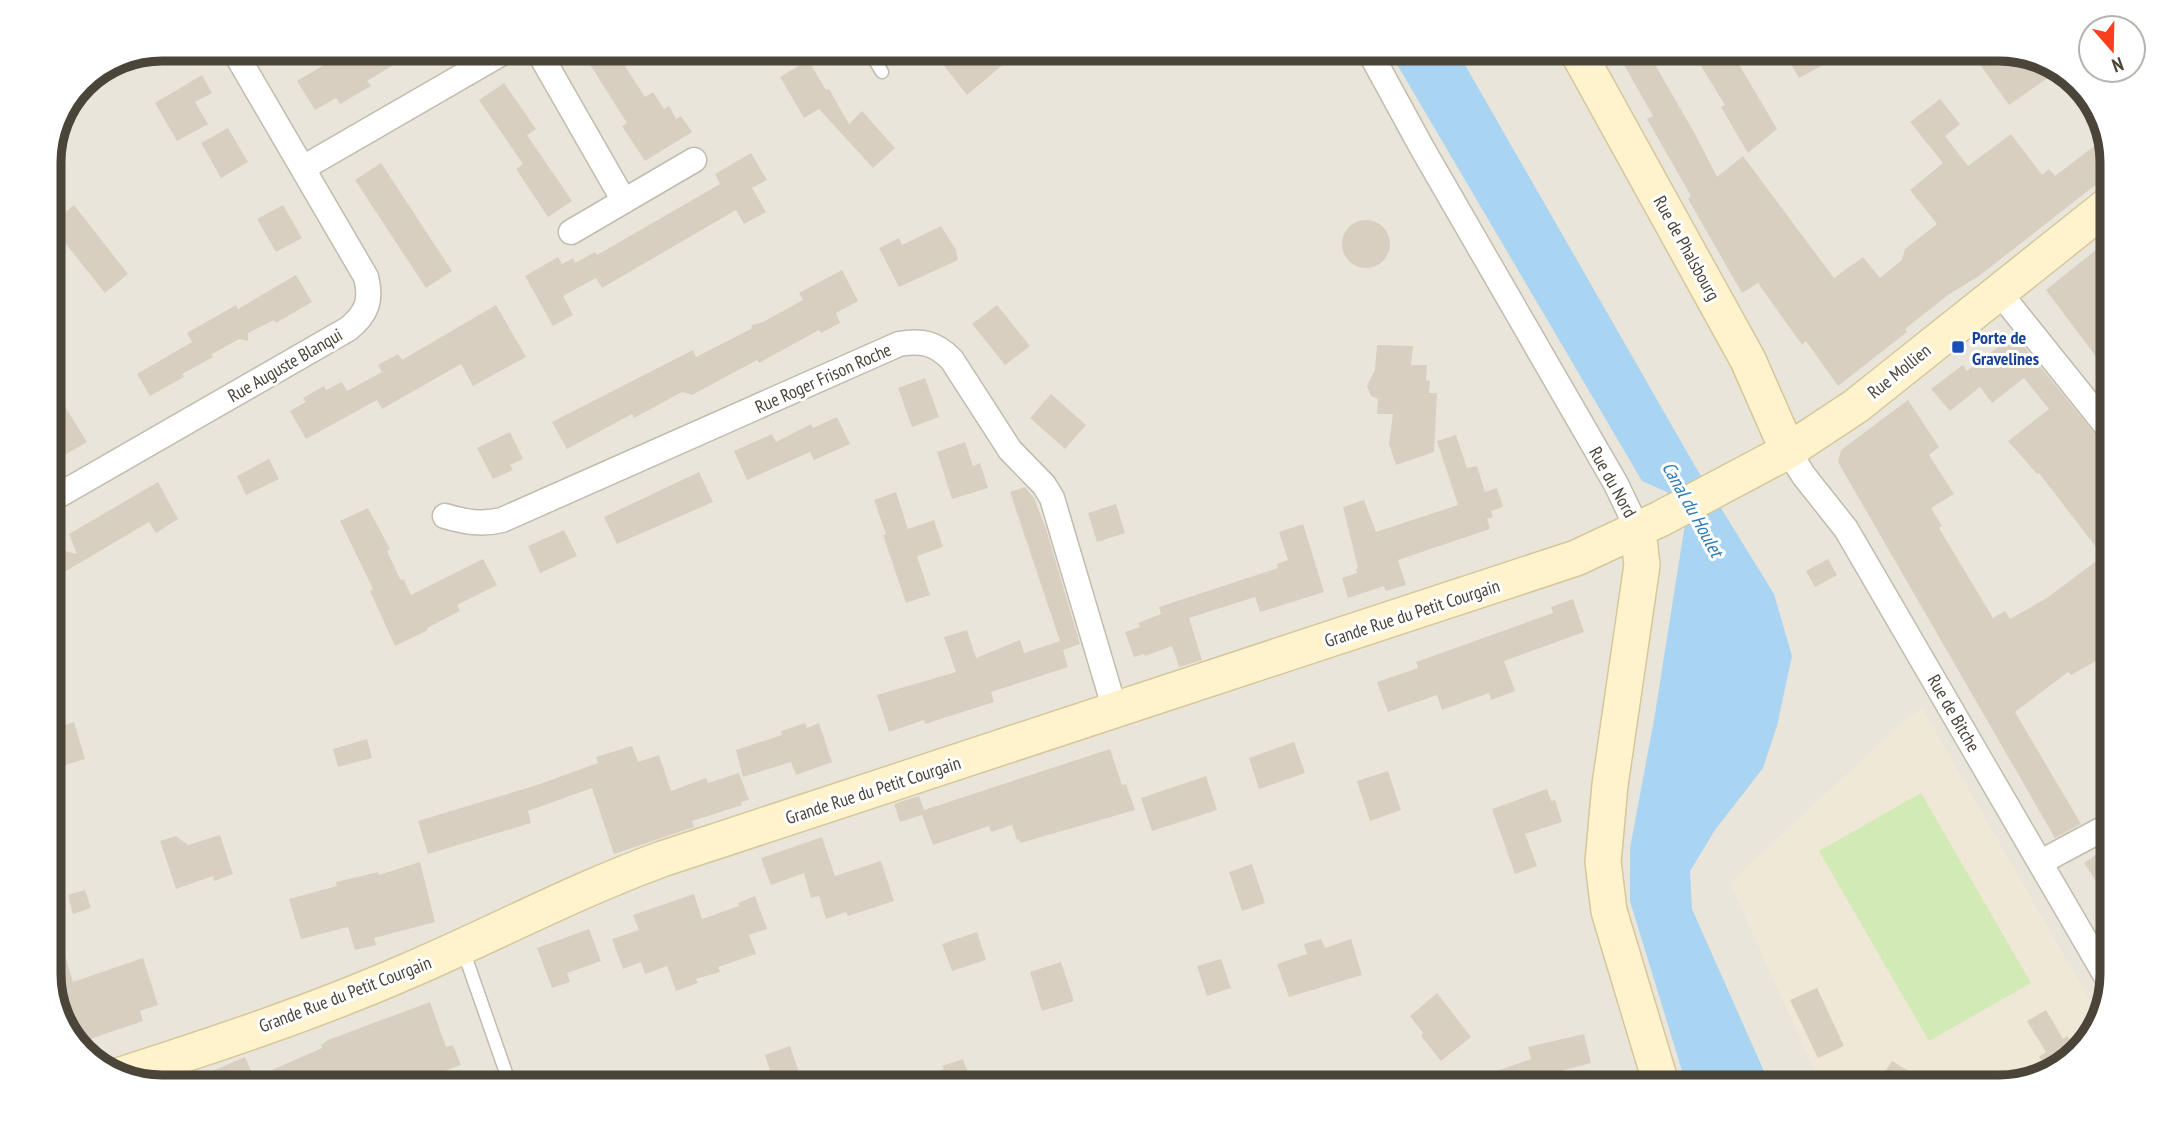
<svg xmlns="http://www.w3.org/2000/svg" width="2161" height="1136" viewBox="0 0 2161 1136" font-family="'PT Sans Narrow',sans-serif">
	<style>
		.residential { fill: #eae5da }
		.education { fill: #efe8d6 }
		.green { fill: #d2eab5 }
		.water { fill: #a9d4f2 }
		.building { fill: #d8cfc1 }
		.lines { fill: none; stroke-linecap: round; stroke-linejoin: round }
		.lane-casing { stroke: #c2bbae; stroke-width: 15 }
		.street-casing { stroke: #c2bbae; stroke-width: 27 }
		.secondary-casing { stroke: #d6c79b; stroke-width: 38 }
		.lane { stroke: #fff; stroke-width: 12 }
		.street { stroke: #fff; stroke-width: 24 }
		.secondary { stroke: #fff3cd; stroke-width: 35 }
		.transit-dot { fill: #1a4fb4; stroke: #fff; stroke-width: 2.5 }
		.labels { text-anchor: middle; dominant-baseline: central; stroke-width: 6; stroke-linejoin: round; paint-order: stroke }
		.street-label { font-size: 18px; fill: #4b4439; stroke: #fff }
		.transit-label { font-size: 18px; font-weight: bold; fill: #164399; stroke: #fff; text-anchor: start }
		.water-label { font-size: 19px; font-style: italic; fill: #2e7ab2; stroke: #fff }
		.rim { fill: none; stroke: #4b4439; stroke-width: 9 }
	</style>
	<rect width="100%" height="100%" fill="#f6f3ec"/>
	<!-- residential -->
	<path class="residential" d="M 163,49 L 1998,49 L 2049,61 L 2093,100 L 2112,156 L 2112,973 L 2100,1024 L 2061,1068 L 1999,1087 L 163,1087 L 112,1075 L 68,1036 L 49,981 L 49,156 L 83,82 Z"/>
	<!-- education -->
	<path class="education" d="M 1922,708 L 2101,1020 L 2100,1024 L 2061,1068 L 1999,1087 L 1822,1087 L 1730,883 L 1896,728 Z"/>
	<!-- green -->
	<path class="green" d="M 1921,793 L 2031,983 L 1929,1041 L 1819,851 Z"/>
	<!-- water -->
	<path class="water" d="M 1388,49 L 1456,49 L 1695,466 L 1774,594 L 1792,656 L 1777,726 L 1763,768 L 1715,830 L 1690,871 L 1692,909 L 1771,1087 L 1687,1087 L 1630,901 L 1630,848 L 1654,720 L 1685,524 L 1667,492 L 1642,481 Z"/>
	<!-- building -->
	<path class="building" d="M 351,49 L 420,49 L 367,81 L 371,86 L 340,104 L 336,98 L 315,110 L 297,81 Z
		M 580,49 L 614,49 L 645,97 L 653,92 L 664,109 L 669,106 L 676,119 L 681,116 L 692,132 L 645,161 L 622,126 L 627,123 Z
		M 931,49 L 967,49 L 976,60 L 990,49 L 995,49 L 1006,62 L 967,95 Z
		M 1615,49 L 1646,49 L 1695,134 L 1717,177 L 1743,156 L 1834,278 L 1863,257 L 1880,278 L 1902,260 L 1905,249 L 1937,224 L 1910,190 L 1943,163 L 1910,122 L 1940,99 L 1960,124 L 1945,136 L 1968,166 L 2011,134 L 2042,175 L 2049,169 L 2055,176 L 2106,137 L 2112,156 L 2112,172 L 1979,276 L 1948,295 L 1905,329 L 1907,332 L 1838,386 L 1806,341 L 1802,345 L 1758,283 L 1742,293 L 1688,199 L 1691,196 L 1647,119 L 1653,116 Z
		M 1730,49 L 1777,129 L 1748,153 L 1721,107 L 1725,105 L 1701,66 Z
		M 1782,49 L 1818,49 L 1825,64 L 1799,78 Z
		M 1969,49 L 1998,49 L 2041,59 L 2052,75 L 2009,105 Z
		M 808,60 L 826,90 L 829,89 L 849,124 L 862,111 L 895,148 L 873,168 L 819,109 L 804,118 L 780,77 Z
		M 202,75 L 212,93 L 195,102 L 208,124 L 177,141 L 155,103 Z
		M 504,83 L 536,129 L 527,135 L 572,201 L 548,217 L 516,169 L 523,164 L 479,100 Z
		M 228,128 L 248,162 L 221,178 L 201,143 Z
		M 751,153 L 767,180 L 752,188 L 766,212 L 744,224 L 736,210 L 602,288 L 596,278 L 563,296 L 573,315 L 553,326 L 525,276 L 558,257 L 562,264 L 573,258 L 575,263 L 595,252 L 597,255 L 720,184 L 715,174 Z
		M 381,163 L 452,271 L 426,288 L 355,180 Z
		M 74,205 L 128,274 L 105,293 L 50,224 Z
		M 283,205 L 302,238 L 276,252 L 257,219 Z
		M1342 244a24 24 0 1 1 48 0a24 24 0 1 1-48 0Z
		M 941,226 L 956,250 L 958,260 L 899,287 L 879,248 L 899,238 L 902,245 Z
		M 2097,249 L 2112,269 L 2112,353 L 2100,362 L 2046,290 Z
		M 842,270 L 858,301 L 836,313 L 840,323 L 821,333 L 819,330 L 759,363 L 757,360 L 692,395 L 682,392 L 634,418 L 632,414 L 567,449 L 552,422 L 693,350 L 696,357 L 751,329 L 752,325 L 763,322 L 803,300 L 799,293 Z
		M 296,275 L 312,302 L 276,323 L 274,320 L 248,333 L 248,341 L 239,339 L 212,354 L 213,357 L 182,374 L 184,377 L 150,396 L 137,374 L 192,342 L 187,333 L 236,305 L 238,309 Z
		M 496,305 L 526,357 L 473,386 L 461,364 L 382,409 L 377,400 L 306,439 L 290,411 L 306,402 L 303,398 L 324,386 L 326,390 L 342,382 L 347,391 L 382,372 L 378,365 L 398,354 L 402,360 Z
		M 997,305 L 1030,346 L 1005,365 L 972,324 Z
		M 2017,338 L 2112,455 L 2112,652 L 2071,675 L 2068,672 L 2015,712 L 2081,824 L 2055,838 L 1838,462 L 1841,450 L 1908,400 L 1939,447 L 1929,455 L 1954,494 L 1931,508 L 1942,526 L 1939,528 L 1993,618 L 2005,611 L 2010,619 L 2047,598 L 2103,556 L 2039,473 L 2037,474 L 2008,441 L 2049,409 L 2024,378 L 1992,403 L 1980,387 L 1950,411 L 1931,389 L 1963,365 L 1967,371 L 2003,343 L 2006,347 Z
		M 1377,345 L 1413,346 L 1411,365 L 1427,365 L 1426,380 L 1430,381 L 1429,393 L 1437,393 L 1434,452 L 1396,465 L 1389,444 L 1393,414 L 1377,414 L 1378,399 L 1371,396 L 1367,386 L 1375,370 Z
		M 925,378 L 939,417 L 912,427 L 898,388 Z
		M 49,381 L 87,442 L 58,459 L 49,444 Z
		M 1051,394 L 1086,425 L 1065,449 L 1030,418 Z
		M 837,417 L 850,444 L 814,460 L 810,452 L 747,480 L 734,451 L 772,434 L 776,442 L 811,424 L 813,428 Z
		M 510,432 L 523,459 L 510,465 L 513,470 L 493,479 L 477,448 Z
		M 1456,435 L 1467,468 L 1477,466 L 1485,492 L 1497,488 L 1503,507 L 1491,511 L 1493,517 L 1487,519 L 1490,529 L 1398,560 L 1406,585 L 1386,591 L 1384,586 L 1348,598 L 1342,578 L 1357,573 L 1356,569 L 1358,568 L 1343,507 L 1364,500 L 1376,532 L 1458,505 L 1437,441 Z
		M 965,442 L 973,466 L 980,463 L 988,488 L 952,499 L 937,452 Z
		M 269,459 L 279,479 L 246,495 L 237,476 Z
		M 699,472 L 713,502 L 617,544 L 604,517 Z
		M 158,482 L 178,519 L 156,533 L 149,522 L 49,581 L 49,547 L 77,554 L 69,534 Z
		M 1025,487 L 1034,498 L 1046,529 L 1080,644 L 1063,650 L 1068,667 L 991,692 L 994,702 L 925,724 L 924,720 L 889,732 L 877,695 L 956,672 L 944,637 L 967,630 L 976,658 L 1020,640 L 1024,653 L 1060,641 L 1010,492 Z
		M 896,492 L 908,529 L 934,520 L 943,547 L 917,556 L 930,595 L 906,603 L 883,535 L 886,534 L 874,500 Z
		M 1116,504 L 1125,533 L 1097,542 L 1088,513 Z
		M 368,508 L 390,549 L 387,551 L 400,579 L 404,580 L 411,595 L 483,559 L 497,585 L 457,605 L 460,611 L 427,628 L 428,630 L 395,646 L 370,591 L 373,589 L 340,521 Z
		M 1303,524 L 1324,592 L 1260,612 L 1255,597 L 1189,618 L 1202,660 L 1179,667 L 1172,646 L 1145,656 L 1144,654 L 1134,657 L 1125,632 L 1140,627 L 1138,623 L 1161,614 L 1159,607 L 1278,568 L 1277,564 L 1288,560 L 1279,532 Z
		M 564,530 L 577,556 L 540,573 L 528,546 Z
		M 1828,559 L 1837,575 L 1815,587 L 1806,571 Z
		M 1573,599 L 1584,632 L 1504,661 L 1515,691 L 1491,700 L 1489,693 L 1442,710 L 1437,695 L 1388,712 L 1377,682 L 1418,668 L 1416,662 L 1553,613 L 1551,607 Z
		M 74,722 L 85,759 L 49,770 L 49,730 Z
		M 805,723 L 807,728 L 819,723 L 832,762 L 796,775 L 791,762 L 743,777 L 736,750 L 782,735 L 781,731 Z
		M 367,739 L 372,758 L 338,767 L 333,749 Z
		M 1294,742 L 1305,773 L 1259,789 L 1249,758 Z
		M 632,746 L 638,762 L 659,755 L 671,791 L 706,778 L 708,783 L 739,773 L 749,800 L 741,802 L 742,805 L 692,821 L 694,827 L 614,854 L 592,788 L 528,811 L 531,823 L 428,854 L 418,821 L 537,785 L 598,763 L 596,757 Z
		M 1110,749 L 1122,785 L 1126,784 L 1135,810 L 1020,843 L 1019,839 L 1017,840 L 1012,825 L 991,832 L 989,826 L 933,845 L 922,815 L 900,822 L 894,804 L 919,796 L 924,810 Z
		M 1388,771 L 1401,810 L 1370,821 L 1357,781 Z
		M 1206,776 L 1217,810 L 1152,831 L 1141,798 Z
		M 1547,789 L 1551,801 L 1555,800 L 1562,822 L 1525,834 L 1537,866 L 1515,874 L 1492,809 Z
		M 220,835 L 233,874 L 214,881 L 213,876 L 176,889 L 160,841 L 176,836 L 188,845 Z
		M 822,837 L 835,876 L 881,861 L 894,901 L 848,916 L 846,912 L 826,919 L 819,896 L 811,898 L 804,873 L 771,885 L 761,858 Z
		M 2112,844 L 2112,904 L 2084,863 Z
		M 420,862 L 435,922 L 374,938 L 376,945 L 355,950 L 348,927 L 301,939 L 289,899 L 337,886 L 336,882 L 378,872 L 379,875 Z
		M 1252,864 L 1265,903 L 1242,911 L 1229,872 Z
		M 85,890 L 91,908 L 73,914 L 68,895 Z
		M 694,894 L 702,919 L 739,906 L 738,903 L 755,896 L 767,929 L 749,935 L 756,954 L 718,967 L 720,972 L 696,979 L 698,983 L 676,991 L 667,966 L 645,974 L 641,962 L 623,969 L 612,939 L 639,930 L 633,915 Z
		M 54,920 L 73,982 L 143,958 L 158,1005 L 140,1011 L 143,1021 L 90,1039 L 96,1061 L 68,1036 L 49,981 L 49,921 Z
		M 589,929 L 601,961 L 567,973 L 570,982 L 552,988 L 537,948 Z
		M 977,932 L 986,960 L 952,971 L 942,944 Z
		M 1321,939 L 1325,948 L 1351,939 L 1362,975 L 1289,997 L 1277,964 L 1307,954 L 1304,944 Z
		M 1221,959 L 1231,988 L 1207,996 L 1197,966 Z
		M 1061,962 L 1074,1001 L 1042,1011 L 1030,972 Z
		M 1817,988 L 1844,1046 L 1818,1058 L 1790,1000 Z
		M 1437,993 L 1471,1037 L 1441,1061 L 1421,1036 L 1423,1033 L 1410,1016 Z
		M 430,1002 L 446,1047 L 453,1045 L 461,1065 L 401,1087 L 361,1087 L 355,1070 L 315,1087 L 175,1087 L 245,1057 L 254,1078 L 322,1048 L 321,1045 L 328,1040 Z
		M 2046,1010 L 2063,1039 L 2067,1036 L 2077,1050 L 2061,1068 L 2050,1072 L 2039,1057 L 2046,1052 L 2027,1021 Z
		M 1584,1034 L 1591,1063 L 1560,1071 L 1562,1077 L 1522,1087 L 1460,1087 L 1459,1084 L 1531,1059 L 1528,1047 Z
		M 790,1046 L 804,1087 L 775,1087 L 765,1055 Z
		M 963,1059 L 971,1082 L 962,1087 L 902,1087 L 901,1083 L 944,1069 L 942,1066 Z
		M 1892,1061 L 1935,1087 L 1875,1087 Z"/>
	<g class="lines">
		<!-- lane casing -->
		<g class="lane-casing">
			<path id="lane" d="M 868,49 L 882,72
				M 462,947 L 511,1087"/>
		</g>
		<!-- street casing -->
		<g class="street-casing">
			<path id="street" d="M 537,49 L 624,201
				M 1368,49 L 1422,148 L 1616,484 L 1638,530
				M 303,168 L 509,49
				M 571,232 L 694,160
				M 1999,292 L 2112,433
				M 1788,451 L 1804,476 L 1846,529 L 2110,983
				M 49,501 L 348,329 C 367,314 372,300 366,277 L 233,49
				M 445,516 C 465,522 482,525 502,520 L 899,344 C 922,340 936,343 952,360 L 1010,450 L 1044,485 L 1052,498 L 1115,710
				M 2041,862 L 2112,824"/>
		</g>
		<!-- secondary casing -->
		<g class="secondary-casing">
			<path id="secondary" d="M 1576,49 L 1748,360 L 1788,451
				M 1638,530 L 1642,565 L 1610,785 L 1603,862 L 1609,911 L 1662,1087
				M 118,1076 C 214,1045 311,1013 403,973 C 490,936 574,891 662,859 L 1576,558 L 1660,519 L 1788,451 L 1856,406 L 2112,202"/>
		</g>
		<!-- lane -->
		<use href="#lane" class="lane"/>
		<!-- street -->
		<use href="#street" class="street"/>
		<!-- secondary -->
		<use href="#secondary" class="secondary"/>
	</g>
	<!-- markers -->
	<rect class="transit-dot" x="1951" y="340" width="14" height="14" rx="3.5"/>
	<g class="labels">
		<!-- street labels -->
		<g class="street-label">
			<text transform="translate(1687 248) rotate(61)">Rue de Phalsbourg</text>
			<text transform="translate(285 365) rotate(-30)">Rue Auguste Blanqui</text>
			<text transform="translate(1899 371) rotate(-39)">Rue Mollien</text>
			<text transform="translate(823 378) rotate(-24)">Rue Roger Frison Roche</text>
			<text transform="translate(1613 482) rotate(61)">Rue du Nord</text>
			<text transform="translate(1412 613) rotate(-18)">Grande Rue du Petit Courgain</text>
			<text transform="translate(1954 713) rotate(60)">Rue de Bitche</text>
			<text transform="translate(873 790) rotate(-18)">Grande Rue du Petit Courgain</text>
			<text transform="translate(345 994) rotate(-21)">Grande Rue du Petit Courgain</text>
		</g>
		<!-- transit labels -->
		<g class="transit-label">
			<text x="1972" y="337">Porte de<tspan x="1972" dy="21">Gravelines</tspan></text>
		</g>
		<!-- water labels -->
		<g class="water-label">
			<text transform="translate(1693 509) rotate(61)">Canal du Houlet</text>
		</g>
	</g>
	<!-- crop -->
	<path d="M0 0H2161V1136H0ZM162 61H1999A101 101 0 0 1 2100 162V974A101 101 0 0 1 1999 1075H162A101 101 0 0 1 61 974V162A101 101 0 0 1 162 61Z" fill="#fff" fill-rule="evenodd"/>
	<path class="rim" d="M162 61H1999A101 101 0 0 1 2100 162V974A101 101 0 0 1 1999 1075H162A101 101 0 0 1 61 974V162A101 101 0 0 1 162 61Z"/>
	<!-- north arrow -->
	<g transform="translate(2112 49) rotate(160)"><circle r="33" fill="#ffffff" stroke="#b7b4b0" stroke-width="2"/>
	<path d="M0-5L12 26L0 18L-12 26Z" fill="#fc3f1d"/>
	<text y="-10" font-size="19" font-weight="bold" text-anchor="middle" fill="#4b4439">N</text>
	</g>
</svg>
